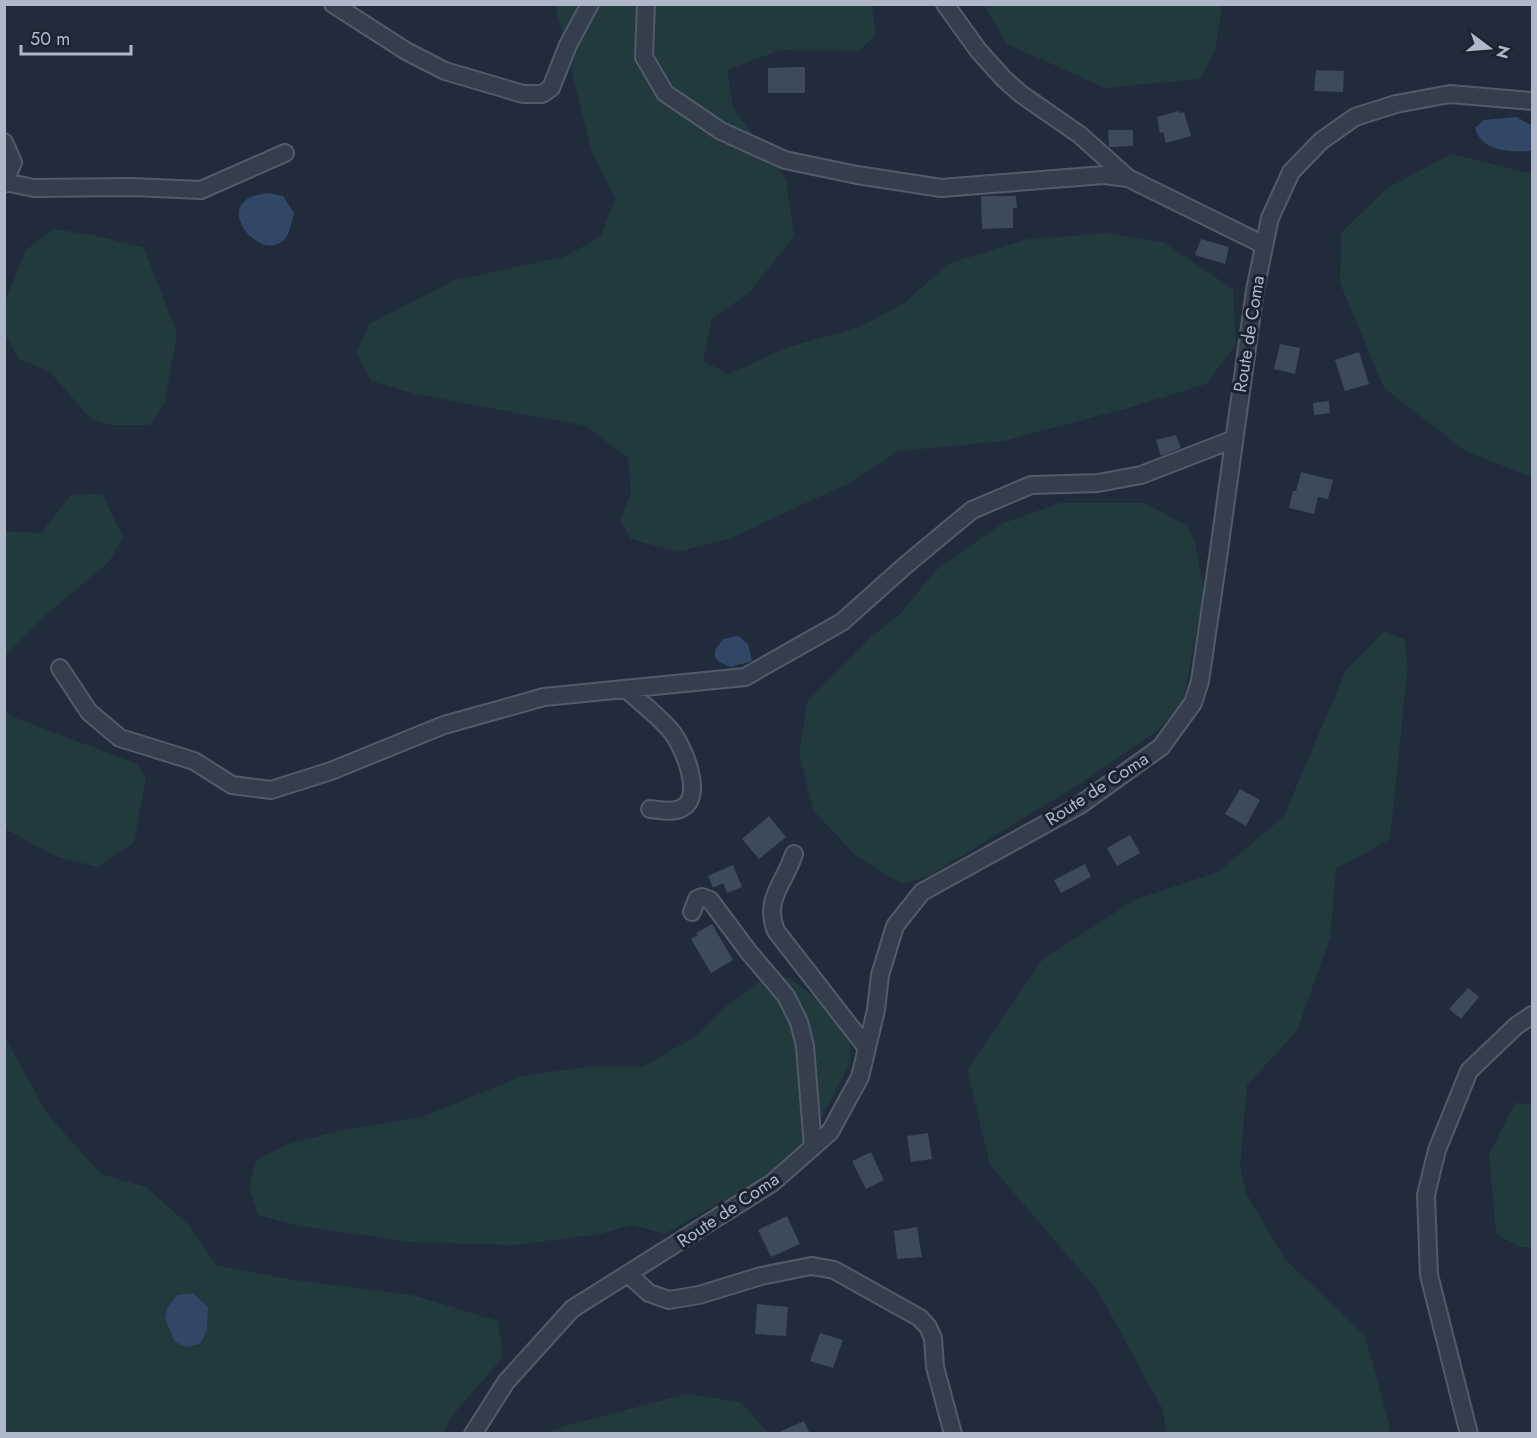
<svg xmlns="http://www.w3.org/2000/svg" width="1537" height="1438" viewBox="0 0 1537 1438" font-family="Jost,sans-serif">
	<style>
		.green { fill: #22393d }
		.water { fill: #324665 }
		.building { fill: #3c4a5b }
		.lines { fill: none; stroke-linecap: round; stroke-linejoin: round }
		.minor-casing { stroke: #525b6a; stroke-width: 20 }
		.minor { stroke: #343e4c; stroke-width: 16 }
		.labels { text-anchor: middle; dominant-baseline: central; stroke-width: 6; stroke-linejoin: round; paint-order: stroke }
		.street-label { font-size: 18px; fill: #afb8c8; stroke: #1a2330 }
	</style>
	<rect width="100%" height="100%" fill="#202c3c"/>
	<!-- green -->
	<path class="green" d="M 555,5 L 872,5 L 876,36 L 858,51 L 780,50 L 727,70 L 733,108 L 786,179 L 794,236 L 750,292 L 712,319 L 703,361 L 729,374 L 786,348 L 862,326 L 904,303 L 950,263 L 1028,239 L 1106,233 L 1165,243 L 1233,289 L 1236,344 L 1206,384 L 1132,407 L 1004,441 L 899,451 L 849,483 L 729,539 L 678,552 L 631,539 L 620,520 L 631,493 L 628,458 L 586,426 L 415,394 L 371,381 L 357,353 L 369,324 L 455,280 L 564,257 L 600,237 L 615,199 L 592,152 Z
		M 984,5 L 1222,5 L 1215,50 L 1200,79 L 1105,88 L 1007,44 Z
		M 1451,154 L 1532,174 L 1532,477 L 1465,451 L 1384,388 L 1340,283 L 1341,233 L 1386,189 Z
		M 54,229 L 98,236 L 144,248 L 177,333 L 165,402 L 150,425 L 111,425 L 91,419 L 49,371 L 20,360 L 5,335 L 5,302 L 26,250 Z
		M 102,494 L 123,537 L 109,562 L 48,613 L 5,656 L 5,531 L 41,533 L 71,495 Z
		M 1060,503 L 1145,503 L 1187,526 L 1195,542 L 1204,591 L 1183,703 L 1156,732 L 1084,781 L 929,876 L 902,884 L 856,856 L 813,810 L 799,754 L 807,702 L 871,637 L 901,613 L 936,570 L 1001,524 Z
		M 1384,631 L 1404,639 L 1408,665 L 1390,839 L 1336,869 L 1330,938 L 1297,1031 L 1247,1085 L 1240,1166 L 1246,1193 L 1285,1259 L 1365,1336 L 1390,1427 L 1388,1434 L 1166,1433 L 1163,1410 L 1098,1291 L 990,1165 L 967,1070 L 1042,960 L 1134,900 L 1218,872 L 1284,816 L 1346,670 Z
		M 4,707 L 11,716 L 137,764 L 146,778 L 134,842 L 97,867 L 58,857 L 5,829 Z
		M 788,977 L 849,1024 L 851,1062 L 813,1133 L 760,1180 L 665,1234 L 632,1225 L 600,1234 L 514,1245 L 411,1242 L 298,1226 L 258,1215 L 249,1186 L 256,1161 L 285,1145 L 343,1130 L 422,1117 L 522,1076 L 593,1066 L 642,1067 L 696,1036 L 728,1005 L 762,980 Z
		M 4,1036 L 48,1115 L 101,1174 L 146,1187 L 189,1225 L 216,1265 L 288,1279 L 412,1295 L 498,1321 L 503,1357 L 451,1417 L 443,1433 L 5,1433 Z
		M 1515,1103 L 1532,1104 L 1532,1247 L 1520,1247 L 1496,1234 L 1489,1154 Z
		M 687,1394 L 741,1402 L 768,1433 L 545,1433 L 568,1425 Z"/>
	<!-- water -->
	<path class="water" d="M 1517,117 L 1532,126 L 1532,151 C 1512,152 1482,153 1475,128 L 1484,120 Z
		M 267,193 L 283,196 L 294,213 C 292,221 290,233 285,239 C 263,263 219,214 249,198 C 254,195 262,194 267,193 Z
		M 738,636 L 748,644 L 752,661 L 731,667 L 721,663 L 715,657 L 715,650 L 723,639 Z
		M 193,1293 L 208,1307 L 207,1330 L 200,1344 L 186,1347 L 175,1342 L 165,1319 L 167,1308 L 177,1295 Z"/>
	<!-- building -->
	<path class="building" d="M 798,67 L 805,67 L 805,93 L 768,93 L 768,68 Z
		M 1316,70 L 1344,71 L 1343,92 L 1314,91 Z
		M 1179,111 L 1180,113 L 1184,112 L 1191,136 L 1166,143 L 1163,132 L 1160,133 L 1157,117 Z
		M 1108,130 L 1133,130 L 1133,146 L 1109,147 Z
		M 981,196 L 1016,196 L 1017,208 L 1013,208 L 1013,228 L 982,229 Z
		M 1201,239 L 1229,247 L 1225,264 L 1195,255 Z
		M 1280,344 L 1300,348 L 1295,374 L 1274,369 Z
		M 1359,352 L 1369,384 L 1345,391 L 1335,360 Z
		M 1329,401 L 1330,413 L 1314,415 L 1313,403 Z
		M 1176,435 L 1181,448 L 1161,456 L 1156,440 Z
		M 1301,472 L 1333,480 L 1328,499 L 1318,497 L 1314,514 L 1289,508 L 1293,491 L 1296,491 Z
		M 1240,789 L 1260,800 L 1246,826 L 1225,814 Z
		M 769,816 L 786,837 L 759,859 L 742,839 Z
		M 1130,835 L 1140,853 L 1117,866 L 1107,848 Z
		M 1085,864 L 1091,877 L 1061,893 L 1054,880 Z
		M 733,865 L 742,887 L 727,893 L 723,883 L 713,888 L 708,876 Z
		M 712,924 L 733,960 L 711,973 L 691,939 L 698,935 L 696,933 Z
		M 1468,988 L 1479,997 L 1461,1019 L 1449,1009 Z
		M 928,1133 L 932,1159 L 911,1162 L 907,1136 Z
		M 871,1152 L 884,1180 L 866,1189 L 852,1161 Z
		M 787,1216 L 800,1244 L 771,1257 L 758,1230 Z
		M 917,1227 L 922,1257 L 897,1259 L 894,1231 Z
		M 757,1304 L 788,1307 L 786,1336 L 755,1334 Z
		M 820,1333 L 843,1340 L 833,1368 L 810,1361 Z
		M 804,1421 L 810,1434 L 775,1434 Z"/>
	<g class="lines">
		<!-- minor casing -->
		<g class="minor-casing">
			<path id="minor" d="M 333,4 L 406,51 L 445,71 L 523,94 L 542,94 L 551,88 L 568,45 L 590,4
				M 646,4 L 644,57 L 665,93 L 721,131 L 785,160 L 857,175 L 941,188 L 1104,175 L 1128,178 L 1264,245
				M 945,4 L 978,50 L 1004,79 L 1021,94 L 1080,135 L 1128,178
				M 4,142 L 13,162 L 4,184
				M 5,182 L 34,188 L 132,187 L 201,190 L 285,153
				M 60,668 L 89,712 L 120,738 L 194,761 L 232,785 L 271,790 L 331,771 L 444,725 L 544,697 L 745,677 L 842,622 L 907,564 L 972,510 L 1031,485 L 1098,483 L 1141,475 L 1234,439
				M 626,689 C 641,703 659,716 671,731 C 683,745 705,797 682,808 C 673,813 660,810 650,809
				M 794,854 C 785,883 763,899 776,931 L 867,1048
				M 692,912 L 697,899 L 702,897 L 710,900 L 748,951 L 786,996 L 799,1022 L 805,1046 L 813,1147
				M 629,1275 L 649,1293 L 669,1300 L 699,1295 L 761,1276 L 811,1266 L 818,1267 L 834,1270 L 920,1318 L 928,1327 L 933,1338 L 935,1367 L 953,1434
				M 473,1434 L 506,1382 L 572,1309 L 772,1183 L 830,1132 L 860,1077 L 876,1010 L 880,975 L 895,926 L 922,892 L 1080,805 L 1161,747 L 1193,703 L 1200,681 L 1217,565 L 1255,290 L 1270,218 L 1291,172 L 1321,141 L 1355,117 L 1396,104 L 1450,94 L 1532,101
				M 1469,1434 L 1429,1275 L 1426,1195 L 1437,1150 L 1469,1071 L 1516,1026 L 1532,1015"/>
		</g>
		<!-- minor -->
		<use href="#minor" class="minor"/>
	</g>
	<g class="labels">
		<!-- street labels -->
		<g class="street-label">
			<text transform="translate(1249 334) rotate(-81)">Route de Coma</text>
			<text transform="translate(1097 789) rotate(-33)">Route de Coma</text>
			<text transform="translate(728 1210) rotate(-34)">Route de Coma</text>
		</g>
	</g>
	<!-- border -->
	<rect width="1537" height="1438" fill="none" stroke="#afb8c8" stroke-width="12"/>
	<!-- north arrow -->
	<g transform="translate(1489 48) rotate(106)" stroke="#1a2330" stroke-width="4.5" paint-order="stroke">
	<path d="M0-4.5L10 22L0 15L-10 22Z" fill="#afb8c8"/>
	<text y="-9" font-size="16" font-weight="bold" text-anchor="middle" fill="#afb8c8">N</text>
	</g>
	<!-- scale -->
	<path d="M21 45v9h110v-9" fill="none" stroke="#afb8c8" stroke-width="3"/>
	<text x="30" y="45" font-size="18" fill="#afb8c8" stroke="#1a2330" stroke-width="4.5" paint-order="stroke">50 m</text>
</svg>
